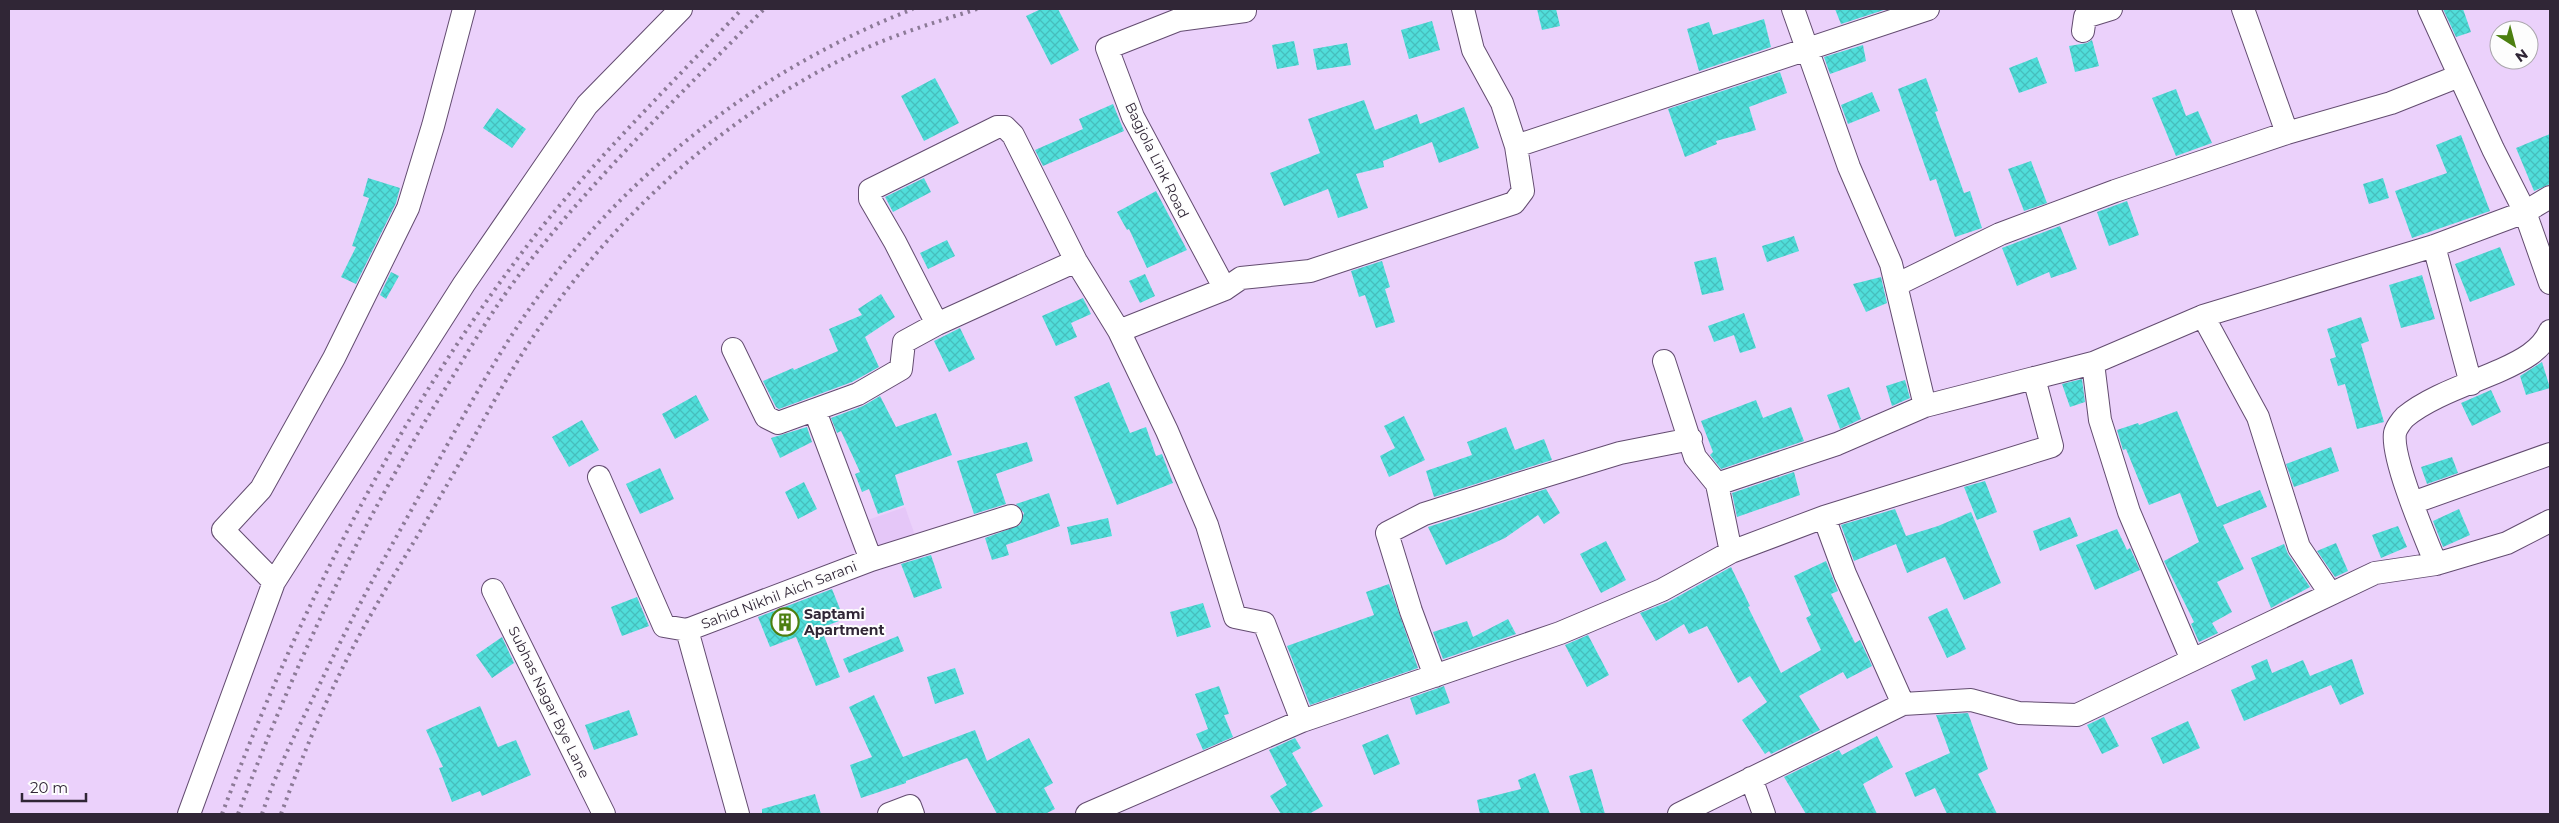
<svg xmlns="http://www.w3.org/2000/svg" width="2559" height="823" viewBox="0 0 2559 823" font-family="Montserrat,sans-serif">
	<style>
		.built { fill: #e5c7f8 }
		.building { fill: url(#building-cross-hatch) }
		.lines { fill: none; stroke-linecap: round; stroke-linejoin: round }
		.minor-casing { stroke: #634c70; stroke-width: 24 }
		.minor { stroke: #fff; stroke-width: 22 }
		.rail { stroke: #8c7a97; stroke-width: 4; stroke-dasharray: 2.5 5; stroke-linecap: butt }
		.labels { text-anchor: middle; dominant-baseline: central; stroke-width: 4; stroke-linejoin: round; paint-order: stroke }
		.street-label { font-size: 14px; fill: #302636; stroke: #fdfdfd }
		.poi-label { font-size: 14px; font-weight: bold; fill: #302636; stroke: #fdfdfd; text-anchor: start }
	</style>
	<defs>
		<pattern id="building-cross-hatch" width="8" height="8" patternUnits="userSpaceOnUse" patternTransform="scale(1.25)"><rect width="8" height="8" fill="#50deda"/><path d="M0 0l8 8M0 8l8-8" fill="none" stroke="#46bebc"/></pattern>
	</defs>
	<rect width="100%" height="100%" fill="#ebd1fb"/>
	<!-- built -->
	<path class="built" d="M 905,507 L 917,541 L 874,555 L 862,522 Z"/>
	<!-- building -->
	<path class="building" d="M 1041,9 L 1058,9 L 1079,50 L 1051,65 L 1026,16 Z
		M 1537,9 L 1556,9 L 1560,26 L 1542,30 Z
		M 1835,9 L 1887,9 L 1841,24 Z
		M 2443,9 L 2463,9 L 2471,32 L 2456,37 Z
		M 1764,19 L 1771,47 L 1699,71 L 1687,29 L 1709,22 L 1713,35 Z
		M 1432,21 L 1440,50 L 1409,59 L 1401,30 Z
		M 2092,40 L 2099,66 L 2075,72 L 2069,46 L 2087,43 Z
		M 1294,41 L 1299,65 L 1277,69 L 1272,45 Z
		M 1347,43 L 1351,65 L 1317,70 L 1313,49 Z
		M 1863,45 L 1866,61 L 1830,74 L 1824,57 Z
		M 2037,57 L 2047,83 L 2019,93 L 2009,68 Z
		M 1780,72 L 1787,93 L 1749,107 L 1756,130 L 1716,141 L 1717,144 L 1685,157 L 1668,109 Z
		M 935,78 L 959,123 L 924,141 L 901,96 Z
		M 1926,78 L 1938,111 L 1935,112 L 1964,193 L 1970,191 L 1982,228 L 1955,237 L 1936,179 L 1930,181 L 1898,89 Z
		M 2176,89 L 2186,116 L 2198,111 L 2212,143 L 2176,156 L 2152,98 Z
		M 1872,92 L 1880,111 L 1848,124 L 1841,105 Z
		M 1364,100 L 1375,130 L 1417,114 L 1420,124 L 1464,107 L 1479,148 L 1439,163 L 1432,142 L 1383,161 L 1384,167 L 1356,174 L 1368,208 L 1338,218 L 1328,189 L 1284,206 L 1270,173 L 1320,153 L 1308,119 Z
		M 1113,104 L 1124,131 L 1043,166 L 1035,150 L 1083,129 L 1079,119 Z
		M 497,108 L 526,129 L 512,148 L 483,128 Z
		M 2550,134 L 2550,184 L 2534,191 L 2516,148 Z
		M 2461,135 L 2490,211 L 2412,238 L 2395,191 L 2447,173 L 2436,145 Z
		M 2031,161 L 2047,203 L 2024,211 L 2008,169 Z
		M 368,178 L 400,188 L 396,203 L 356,284 L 341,277 L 356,247 L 352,246 L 369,198 L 363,196 Z
		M 924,178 L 931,192 L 893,212 L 885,197 Z
		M 2383,178 L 2389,198 L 2369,204 L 2363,184 Z
		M 1156,191 L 1187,250 L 1147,268 L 1129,229 L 1127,230 L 1117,212 Z
		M 2127,201 L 2139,235 L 2109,246 L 2097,212 Z
		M 2060,226 L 2077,269 L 2051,278 L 2049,272 L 2017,286 L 2002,248 Z
		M 1794,236 L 1799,251 L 1767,262 L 1762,246 Z
		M 947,240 L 955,256 L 928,269 L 920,253 Z
		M 2500,247 L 2515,285 L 2470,302 L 2455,264 Z
		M 1716,257 L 1724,290 L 1702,295 L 1694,262 Z
		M 1382,261 L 1390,287 L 1385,289 L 1395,322 L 1376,328 L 1365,295 L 1359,297 L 1351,271 Z
		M 391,272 L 399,276 L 386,299 L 380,295 Z
		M 1145,274 L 1155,296 L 1140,303 L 1129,281 Z
		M 2422,275 L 2435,319 L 2401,328 L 2389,285 Z
		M 1881,277 L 1887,303 L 1866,312 L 1853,284 Z
		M 881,294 L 895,317 L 865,337 L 879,367 L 852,382 L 779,409 L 776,407 L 763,381 L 793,368 L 794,370 L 838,351 L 829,329 L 862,315 L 858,309 Z
		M 1083,298 L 1091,314 L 1071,323 L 1077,337 L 1056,346 L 1042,316 Z
		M 1744,313 L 1756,348 L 1740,353 L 1734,335 L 1714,342 L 1708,326 Z
		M 2361,317 L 2369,341 L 2361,344 L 2384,422 L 2357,429 L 2345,384 L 2338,386 L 2330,359 L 2336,357 L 2327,329 Z
		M 960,328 L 975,359 L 949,372 L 934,341 Z
		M 2542,362 L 2550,388 L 2526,395 L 2520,376 Z
		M 2082,379 L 2085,402 L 2070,407 L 2062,384 Z
		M 1905,380 L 1910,398 L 1892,406 L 1886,386 Z
		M 1109,382 L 1130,433 L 1146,427 L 1156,456 L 1162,454 L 1173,483 L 1117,505 L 1074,397 Z
		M 1849,387 L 1861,419 L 1840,429 L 1827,395 Z
		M 2491,390 L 2501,412 L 2472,426 L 2461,403 Z
		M 696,395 L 709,420 L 675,439 L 662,414 Z
		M 880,396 L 896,427 L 936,413 L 952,455 L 895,475 L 904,505 L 878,514 L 869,489 L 862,492 L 855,474 L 860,472 L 841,431 L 837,433 L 831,418 L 863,406 Z
		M 1756,400 L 1763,418 L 1791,407 L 1804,441 L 1721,469 L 1710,455 L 1713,452 L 1701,421 Z
		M 2177,411 L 2217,507 L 2260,490 L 2267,507 L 2223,525 L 2244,569 L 2217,582 L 2232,612 L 2212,623 L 2218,633 L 2199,642 L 2191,624 L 2194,622 L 2164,561 L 2199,542 L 2180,493 L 2149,505 L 2126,449 L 2123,450 L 2117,430 L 2138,423 L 2139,425 Z
		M 1404,416 L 1425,460 L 1389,477 L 1380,456 L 1395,448 L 1384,426 Z
		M 582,420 L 599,450 L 569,467 L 552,437 Z
		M 807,427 L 812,442 L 780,458 L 771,438 Z
		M 1506,427 L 1515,450 L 1544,439 L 1552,460 L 1434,497 L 1426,471 L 1472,455 L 1467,442 Z
		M 1027,442 L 1033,461 L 996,474 L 1006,504 L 974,514 L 957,461 Z
		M 2331,447 L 2339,471 L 2294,487 L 2286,464 Z
		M 2452,457 L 2458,473 L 2427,484 L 2421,467 Z
		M 660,468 L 674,499 L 640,514 L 626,484 Z
		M 1794,472 L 1800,495 L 1737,517 L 1732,493 Z
		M 1985,481 L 1997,512 L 1977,520 L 1964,487 Z
		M 804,482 L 817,509 L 798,519 L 785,492 Z
		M 1546,489 L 1560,513 L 1544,524 L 1538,515 L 1505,538 L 1446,565 L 1428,527 Z
		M 1049,493 L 1060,526 L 1006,545 L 1009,555 L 992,560 L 985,538 L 1020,525 L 1024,513 L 1016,504 Z
		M 1895,509 L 1906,536 L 1938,526 L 1971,512 L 2001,583 L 1964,600 L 1945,557 L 1907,573 L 1896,544 L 1854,561 L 1841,525 Z
		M 2459,509 L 2470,535 L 2443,547 L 2433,521 Z
		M 2070,517 L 2078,536 L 2040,551 L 2033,531 Z
		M 1108,518 L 1112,536 L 1071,545 L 1067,527 Z
		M 2398,526 L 2407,547 L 2381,558 L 2372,535 Z
		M 2117,529 L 2127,550 L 2130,548 L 2140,570 L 2095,590 L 2076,545 Z
		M 1606,541 L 1626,580 L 1601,593 L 1580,554 Z
		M 2336,543 L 2348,571 L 2335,577 L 2317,551 Z
		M 2284,544 L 2288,554 L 2310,587 L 2271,608 L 2251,558 Z
		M 931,555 L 942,588 L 914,598 L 901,564 Z
		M 1826,561 L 1838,591 L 1831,594 L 1855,643 L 1860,640 L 1872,666 L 1847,679 L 1843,672 L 1799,696 L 1820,730 L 1771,754 L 1769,751 L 1765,754 L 1742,720 L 1767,702 L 1750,676 L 1738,683 L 1707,626 L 1689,634 L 1684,624 L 1656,641 L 1640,613 L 1668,602 L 1731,567 L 1750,606 L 1748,607 L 1781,673 L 1821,650 L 1806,618 L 1811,615 L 1794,576 Z
		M 1389,584 L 1418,668 L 1310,705 L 1287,646 L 1374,615 L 1366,592 Z
		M 832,589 L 844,619 L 821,628 L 840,677 L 816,686 L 796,637 L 770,647 L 758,617 Z
		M 637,597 L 649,626 L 622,636 L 611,607 Z
		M 1203,603 L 1211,627 L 1177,637 L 1170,612 Z
		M 1947,608 L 1966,649 L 1947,658 L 1928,617 Z
		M 1508,619 L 1516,634 L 1443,659 L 1433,632 L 1467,621 L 1473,637 Z
		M 1588,635 L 1609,675 L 1587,687 L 1565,645 Z
		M 898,636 L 904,651 L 849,673 L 843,659 Z
		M 502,637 L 514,663 L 492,678 L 476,655 Z
		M 2267,659 L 2272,673 L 2303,660 L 2310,676 L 2352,659 L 2364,694 L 2340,705 L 2331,685 L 2244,721 L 2231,690 L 2256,679 L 2251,666 Z
		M 955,668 L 964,694 L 935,704 L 927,677 Z
		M 1219,686 L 1229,714 L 1224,715 L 1233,737 L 1203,750 L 1196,734 L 1208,729 L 1195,694 Z
		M 1444,686 L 1450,703 L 1416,715 L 1410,698 Z
		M 874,695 L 903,757 L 975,730 L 987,761 L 1029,738 L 1053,783 L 1044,788 L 1055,809 L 1045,814 L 997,814 L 967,758 L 906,781 L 906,783 L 861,798 L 850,765 L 872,757 L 849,707 Z
		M 480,706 L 498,747 L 516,740 L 531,775 L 482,796 L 480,791 L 452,802 L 439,768 L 443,767 L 426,730 Z
		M 629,710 L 638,735 L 594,750 L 585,725 Z
		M 1968,713 L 1988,769 L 1978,774 L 1997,814 L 1947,814 L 1935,788 L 1915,797 L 1905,773 L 1950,753 L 1936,715 Z
		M 2104,717 L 2119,746 L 2102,754 L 2087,725 Z
		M 2188,721 L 2200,748 L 2163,764 L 2151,738 Z
		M 1388,734 L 1400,764 L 1374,775 L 1362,745 Z
		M 1877,736 L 1893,767 L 1863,784 L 1877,814 L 1806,814 L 1784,777 L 1839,750 L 1842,755 Z
		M 1295,738 L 1301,748 L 1292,753 L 1323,806 L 1309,814 L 1281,814 L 1270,796 L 1287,785 L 1269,750 Z
		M 1592,769 L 1605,814 L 1581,814 L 1569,776 Z
		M 1535,773 L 1550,814 L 1480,814 L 1477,800 L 1521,789 L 1518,780 Z
		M 815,794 L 821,814 L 762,814 L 762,809 Z"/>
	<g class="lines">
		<!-- minor casing -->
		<g class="minor-casing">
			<path id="minor" d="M 2243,9 L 2287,133
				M 2083,31 L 2085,17 L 2111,9
				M 1516,146 L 1928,9
				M 2550,197 L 2525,212 L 2550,283
				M 2434,246 L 2471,384
				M 1896,285 L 2000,234 L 2115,191 L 2287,133 L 2391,103 L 2459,76
				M 1225,289 L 1133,117 L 1107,48 L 1178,20 L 1245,11
				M 2203,316 L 2434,246 L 2525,212 L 2493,149 L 2429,9
				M 937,324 L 895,242 L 870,199 L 870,190 L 997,127 L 1005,127 L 1013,135 L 1076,261 L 1119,331 L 1225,289 L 1241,278 L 1310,271 L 1514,203 L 1523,191 L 1516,146 L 1502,103 L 1473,50 L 1463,9
				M 1119,331 L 1167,431 L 1207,525 L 1235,617 L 1264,623 L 1302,721
				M 733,349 L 766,417 L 778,423 L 858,394 L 901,369 L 904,342 L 937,324 L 1076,261
				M 1664,361 L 1695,457 L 1717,484 L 1731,552
				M 2093,363 L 2100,420 L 2129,512 L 2192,660
				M 1925,406 L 2034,378
				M 599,477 L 664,626 L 687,630
				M 1717,484 L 1837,444 L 1925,406 L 1891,264 L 1849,167 L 1793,9
				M 2412,503 L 2550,454
				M 1824,517 L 2052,446 L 2034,378 L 2093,363 L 2203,316 L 2258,417 L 2299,547 L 2330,593
				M 871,560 L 1011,516
				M 2436,564 L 2507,543 L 2550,521
				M 274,582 L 223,530 L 261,489 L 334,358 L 408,208 L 433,126 L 464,9
				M 493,590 L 604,814
				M 1435,676 L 1411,611 L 1387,533 L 1424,514 L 1525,482 L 1620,453 L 1691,439
				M 1751,778 L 1764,814
				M 189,814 L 274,582 L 464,284 L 587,105 L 681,9
				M 738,814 L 687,630 L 871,560 L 815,411
				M 889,814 L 910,806 L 913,814
				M 1087,814 L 1302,721 L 1560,633 L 1662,590 L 1731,552 L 1824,517 L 1845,574 L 1903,704
				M 1679,814 L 1903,704 L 1971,700 L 2019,713 L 2077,715 L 2375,573 L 2436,564 C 2425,537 2391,458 2395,433 C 2396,428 2402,420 2405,417 C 2430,396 2472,383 2501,370 C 2521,361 2541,351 2550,331"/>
		</g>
		<!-- minor -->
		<use href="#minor" class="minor"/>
		<!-- rail -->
		<path class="rail" d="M 222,814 C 295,620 388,433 512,266 C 580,173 664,92 742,9
			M 238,814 C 295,663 363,518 450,381 C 472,345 494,308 519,275 C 592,179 680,95 764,9
			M 262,814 C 276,772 296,732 316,692 C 343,635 372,580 403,525 C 441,457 478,386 521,321 C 617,179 754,71 913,9
			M 281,814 C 300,762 321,711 346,661 C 374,605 409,552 440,497 C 472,443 500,386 535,334 C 617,213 724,115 857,52 C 896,34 936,22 977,9"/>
	</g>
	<!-- icons -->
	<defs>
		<g id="building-ring" transform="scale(1.4375)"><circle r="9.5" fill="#fdfdfd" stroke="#4c7f10" stroke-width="1.5"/><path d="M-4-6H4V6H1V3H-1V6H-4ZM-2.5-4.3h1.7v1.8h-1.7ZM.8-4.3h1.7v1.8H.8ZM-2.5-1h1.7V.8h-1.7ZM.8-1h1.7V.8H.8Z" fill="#4c7f10"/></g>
	</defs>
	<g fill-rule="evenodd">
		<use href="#building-ring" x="785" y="622"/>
	</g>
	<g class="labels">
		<!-- street labels -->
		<g class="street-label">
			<text transform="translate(1157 160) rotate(64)">Bagjola Link Road</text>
			<text transform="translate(779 595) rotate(-21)">Sahid Nikhil Aich Sarani</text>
			<text transform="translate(549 702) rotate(64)">Subhas Nagar Bye Lane</text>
		</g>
		<!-- poi labels -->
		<g class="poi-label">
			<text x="804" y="614">Saptami<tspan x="804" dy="16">Apartment</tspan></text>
		</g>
	</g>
	<!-- border -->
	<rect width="2559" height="823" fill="none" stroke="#302636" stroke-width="20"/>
	<!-- north arrow -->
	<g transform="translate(2514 45) rotate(144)"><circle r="24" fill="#fdfdfd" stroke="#aba7ad"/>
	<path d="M0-4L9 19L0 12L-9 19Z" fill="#4c7f10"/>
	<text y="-8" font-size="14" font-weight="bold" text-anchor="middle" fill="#302636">N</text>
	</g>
	<!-- scale -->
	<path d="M22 793v8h64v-8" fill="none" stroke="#302636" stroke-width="2.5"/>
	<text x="30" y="793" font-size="15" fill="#302636" stroke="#fdfdfd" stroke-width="4" paint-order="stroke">20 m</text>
</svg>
